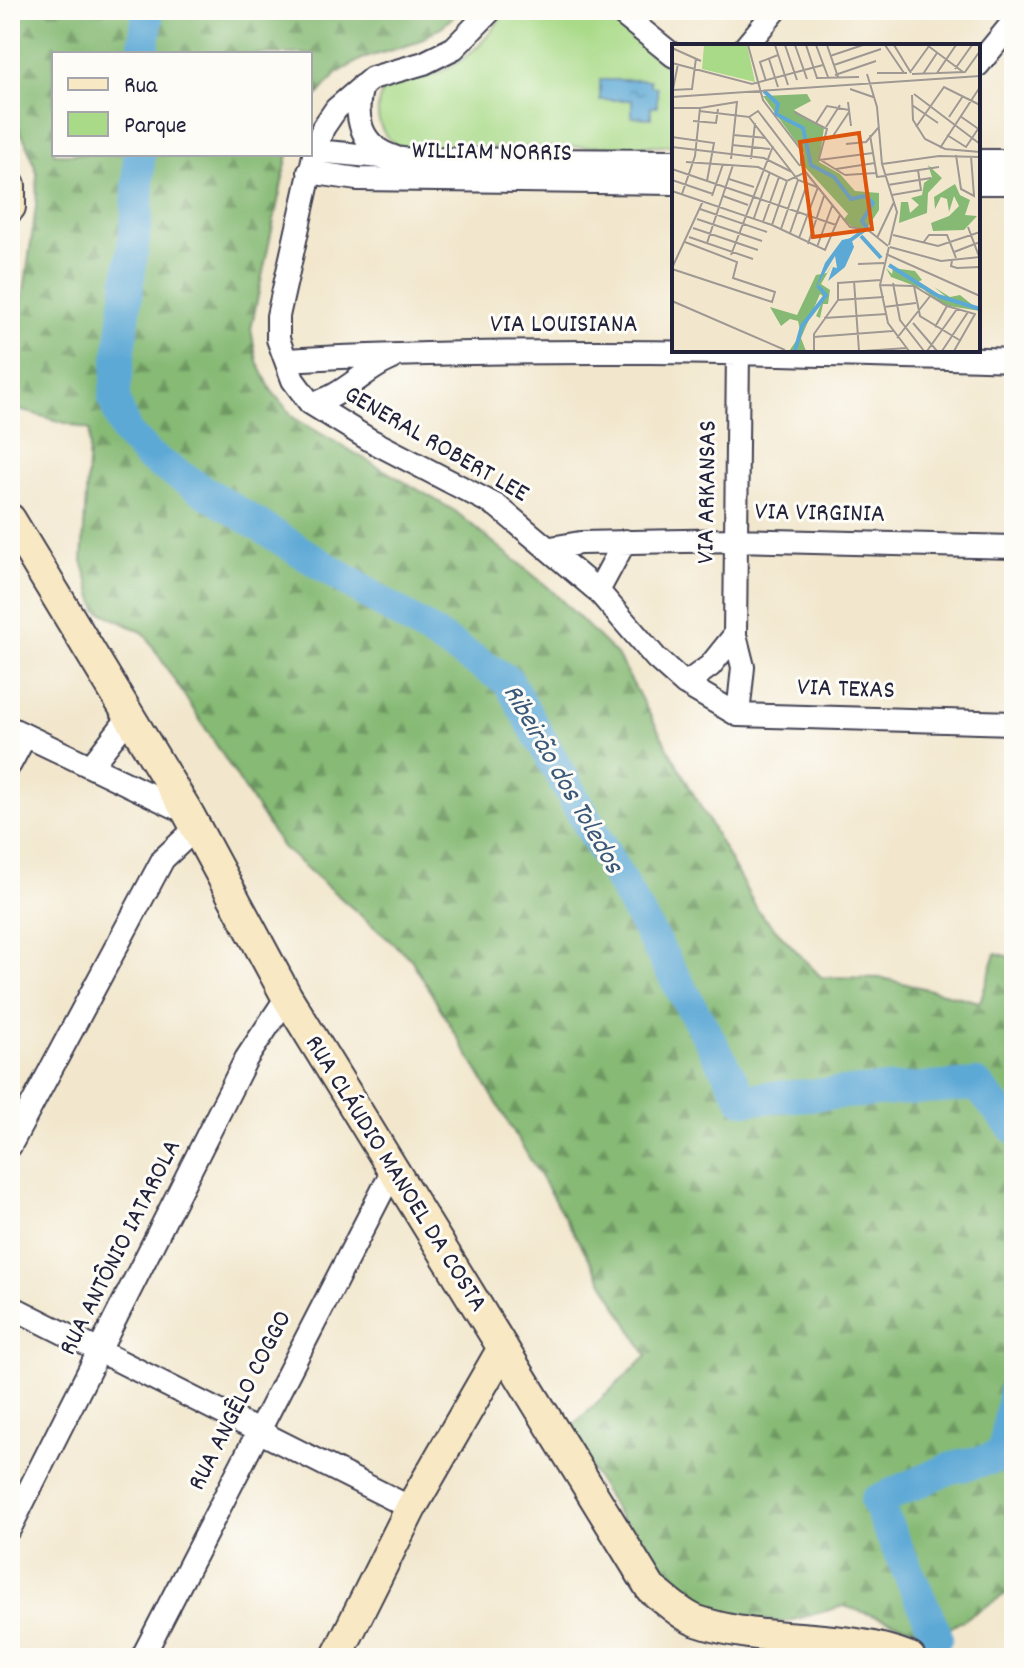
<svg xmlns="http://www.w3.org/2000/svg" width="1024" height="1668" viewBox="0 0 1024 1668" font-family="Dekko,sans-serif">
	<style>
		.forest { fill: url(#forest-firs); stroke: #546e58; stroke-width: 2 }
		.park { fill: #a9da88; stroke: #667e62; stroke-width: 2 }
		.water { fill: url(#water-ripples); stroke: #406688; stroke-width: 2 }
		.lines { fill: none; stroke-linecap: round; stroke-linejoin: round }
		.river { stroke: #5da9d6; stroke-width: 32 }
		.street-casing { stroke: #414051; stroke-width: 26 }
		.secondary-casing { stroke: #414051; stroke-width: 34 }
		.street { stroke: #fff; stroke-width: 22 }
		.secondary { stroke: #f8e8c3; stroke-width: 30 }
		.labels { text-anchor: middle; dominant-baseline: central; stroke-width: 6; stroke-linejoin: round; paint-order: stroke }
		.street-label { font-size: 26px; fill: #22223b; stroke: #fdfcf7 }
		.water-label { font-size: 28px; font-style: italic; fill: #3a5879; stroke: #fdfcf7 }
		.inset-river { fill: none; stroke: #5da9d6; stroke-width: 4 }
		.inset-road { fill: none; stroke: #9f9893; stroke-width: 2 }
		.view { fill: #de560e; fill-opacity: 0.15; stroke: #de560e; stroke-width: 4 }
		.inset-edge { fill: none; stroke: #22223b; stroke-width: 4 }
	</style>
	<defs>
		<pattern id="forest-firs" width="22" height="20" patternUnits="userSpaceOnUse" patternTransform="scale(2)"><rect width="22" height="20" fill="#86ba74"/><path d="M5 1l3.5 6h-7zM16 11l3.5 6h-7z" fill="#6d9760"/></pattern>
		<pattern id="water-ripples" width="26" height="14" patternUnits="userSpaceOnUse" patternTransform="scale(2)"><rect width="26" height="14" fill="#5da9d6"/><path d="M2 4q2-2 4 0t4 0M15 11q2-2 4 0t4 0" fill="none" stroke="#4c89af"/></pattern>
	</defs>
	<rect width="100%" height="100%" fill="#fdfcf7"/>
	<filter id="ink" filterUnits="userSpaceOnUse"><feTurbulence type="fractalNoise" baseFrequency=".0125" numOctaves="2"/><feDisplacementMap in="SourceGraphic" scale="16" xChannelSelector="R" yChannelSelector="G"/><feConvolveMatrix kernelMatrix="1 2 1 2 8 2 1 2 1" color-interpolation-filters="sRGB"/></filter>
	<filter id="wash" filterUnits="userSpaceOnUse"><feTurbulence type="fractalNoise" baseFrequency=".006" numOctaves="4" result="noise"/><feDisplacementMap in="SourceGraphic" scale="32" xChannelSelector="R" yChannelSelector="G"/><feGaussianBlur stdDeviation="1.8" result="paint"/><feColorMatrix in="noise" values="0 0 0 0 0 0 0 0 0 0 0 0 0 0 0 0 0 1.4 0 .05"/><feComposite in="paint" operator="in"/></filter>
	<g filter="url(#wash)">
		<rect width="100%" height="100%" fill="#f2e7cd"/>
		<!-- forest -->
		<path class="forest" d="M 10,10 L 461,10 L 440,28 L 415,43 L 362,59 L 336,74 L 310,104 L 310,54 L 54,54 L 54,154 L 288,154 L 251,329 L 257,361 L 271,390 L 294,418 L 455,511 L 549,588 L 617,655 L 758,911 L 821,977 L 882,978 L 980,1002 L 996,953 L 1014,958 L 1014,1589 L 937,1636 L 844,1606 L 781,1623 L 698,1609 L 653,1574 L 568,1430 L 647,1356 L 411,959 L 282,847 L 144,633 L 97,610 L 82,561 L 90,430 L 10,407 L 10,343 L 24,292 L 36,207 L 37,173 L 26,142 L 10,114 Z"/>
		<!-- park -->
		<path class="park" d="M 506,10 L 599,10 L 674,73 L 674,145 L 408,150 C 379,140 370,113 385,87 C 399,80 414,81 429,76 C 464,65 488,40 506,10 Z"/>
		<!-- water -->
		<path class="water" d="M 600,80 L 650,80 L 650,86 L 657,87 L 657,107 L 651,107 L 651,118 L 632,117 L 632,100 L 600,100 Z"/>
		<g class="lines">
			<!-- river -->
			<path class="river" d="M 143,54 L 148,10
				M 139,154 L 137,214 L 114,399 L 126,432 L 148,456 L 508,681 L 743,1099 L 977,1085 L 1014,1128
				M 904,1658 L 937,1636 L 876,1501 L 948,1469 L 1003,1456 L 1014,1391"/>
		</g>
	</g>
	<g filter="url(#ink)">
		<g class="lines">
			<!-- street casing -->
			<g class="street-casing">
				<path id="street" d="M 491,10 L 454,48 L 424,63 L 372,78 L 336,109 L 323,128 L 315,151 L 278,316 L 278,339 L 293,380 L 310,403 L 370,440 L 497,506 L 598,591 L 656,658 L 685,684 L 738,715 L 1014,723
					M 617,10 L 674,56
					M 746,46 L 776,10
					M 978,65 L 1014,21
					M 362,86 C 353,117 361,147 394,157
					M 315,151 L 403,159 L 674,161
					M 978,161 L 1014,161
					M 309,172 L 357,179 L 674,183
					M 978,183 L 1014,183
					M 738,350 L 735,635 L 743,667 L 738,715
					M 286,360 C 528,346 771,353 1014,360
					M 310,403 C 340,400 363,370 391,359
					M 551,548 L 580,543 L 736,540 L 1014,547
					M 598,591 L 625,541
					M 685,684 L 710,666 L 735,635
					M 10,728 L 188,813
					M 10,764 L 25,736
					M 91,766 L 130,716
					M 10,1146 L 163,859 L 196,828
					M 10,1306 L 411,1508
					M 10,1528 L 246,1059 L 287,997
					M 142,1658 L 392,1172"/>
			</g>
			<!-- secondary casing -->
			<g class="secondary-casing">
				<path id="secondary" d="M 10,185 L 10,207
					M 10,519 L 188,813 L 287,997 L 651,1589 C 665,1599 681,1615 697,1621 C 766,1645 842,1631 910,1658
					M 336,1658 L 411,1508 L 503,1348"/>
			</g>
			<!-- street -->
			<use href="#street" class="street"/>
			<!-- secondary -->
			<use href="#secondary" class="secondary"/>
		</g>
	</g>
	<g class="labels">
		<!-- street labels -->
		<g class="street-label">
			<text transform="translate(492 153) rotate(1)">WILLIAM NORRIS</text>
			<text x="564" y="325">VIA LOUISIANA</text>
			<text transform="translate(436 445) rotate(30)">GENERAL ROBERT LEE</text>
			<text transform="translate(708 492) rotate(-89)">VIA ARKANSAS</text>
			<text transform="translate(820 514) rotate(1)">VIA VIRGINIA</text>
			<text transform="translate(846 690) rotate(2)">VIA TEXAS</text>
			<text transform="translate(395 1174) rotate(58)">RUA CLÁUDIO MANOEL DA COSTA</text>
			<text transform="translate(121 1248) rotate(-63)">RUA ANTÔNIO IATAROLA</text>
			<text transform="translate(241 1401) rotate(-63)">RUA ANGÊLO COGGO</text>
		</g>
		<!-- water labels -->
		<g class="water-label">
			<text transform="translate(561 780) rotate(60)">Ribeirão dos Toledos</text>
		</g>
	</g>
	<!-- overview -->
	<g transform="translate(672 44)">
		<rect width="308" height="308" fill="#f2e7cd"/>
		<path d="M 32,1 L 75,1 L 83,38 L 30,25 Z" fill="#a9da88"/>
		<path d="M 135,50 L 139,57 L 122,66 L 152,84 L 147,118 L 168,130 L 183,147 L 207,149 L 207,166 L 195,184 L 181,184 L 172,175 L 176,170 L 131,121 L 132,109 L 91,52 ZM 256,121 L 270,134 L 256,149 L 255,169 L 227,179 L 229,158 L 236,158 L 238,169 L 247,161 L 239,154 L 250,151 L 252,139 L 260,133 ZM 283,140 L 288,151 L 298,156 L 293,171 L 305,172 L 292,186 L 261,187 L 259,179 L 277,172 L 287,162 L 282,152 L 277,168 L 275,155 L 269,153 L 263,165 L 262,153 ZM 163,216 L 149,240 L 158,246 L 156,260 L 151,260 L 148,274 L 144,272 L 152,253 L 148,250 L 129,294 L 134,307 L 117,307 L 129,290 L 126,277 L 118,275 L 109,282 L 98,263 L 125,271 L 144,231 L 155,229 ZM 214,224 L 220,230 L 221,224 L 243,227 L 250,236 L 244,239 L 259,247 L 265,254 L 273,252 L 262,243 L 278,253 L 288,251 L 308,267 L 271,261 L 251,245 L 219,233 Z" fill="#86ba74"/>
		<path d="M 179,194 L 182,203 L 173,223 L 156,237 L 161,223 L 165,224 L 163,212 L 143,245 L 153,219 L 170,196 Z" fill="#5da9d6"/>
		<path class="inset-river" d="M 92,47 L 106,60 L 104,70 L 131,84 L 139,121 L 162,133 L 179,155 L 193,152 L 201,159 L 190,177 L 195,184 L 176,198M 189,192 L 209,214M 217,221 L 266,252 L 308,265M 123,307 L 130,282 L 154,251 L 146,242"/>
		<path class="inset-road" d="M 76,1 L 91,56 L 129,106 L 129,122M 103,1 L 116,41M 113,1 L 125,36M 123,1 L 135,35M 134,1 L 145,34 L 187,33M 144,1 L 156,33M 155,1 L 166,33M 213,1 L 232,29M 222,1 L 239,29M 255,1 L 291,28M 0,4 L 29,17M 158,12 L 191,1M 97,15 L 106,43M 0,19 L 80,40 L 151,21M 162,21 L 209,5M 283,25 L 300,1M 239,27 L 257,2M 205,29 L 235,29M 265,29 L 284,1M 195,30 L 205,63 L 210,120 L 225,168 L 217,201M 240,30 L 293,28 L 308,7M 251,30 L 265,9M 163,31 L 204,17M 94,37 L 88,18 L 106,11M 1,45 L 6,20M 178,45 L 201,53M 0,46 L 20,45 L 24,14M 242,50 L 308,100M 240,51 L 241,76 L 253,95 L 273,105 L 308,108M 0,53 L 308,32M 176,58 L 179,82M 240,61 L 266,79M 0,64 L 28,64M 28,64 L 65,58 L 59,115M 27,67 L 77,73 L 86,67 L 128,122M 122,68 L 155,85 L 147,115 L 173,131M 288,72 L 308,86M 77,73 L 126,136 L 145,143M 277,73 L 291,52M 21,77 L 44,79 L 46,65M 144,79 L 155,62 L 177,66M 154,83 L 168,61M 244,83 L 272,43 L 308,61M 61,91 L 94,94M 198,91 L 205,133 L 213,132M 275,91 L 294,103 L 308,82M 161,92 L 177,68M 0,93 L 42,99 L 35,137M 174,100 L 194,98 L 207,83M 60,101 L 98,105M 0,103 L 92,114 L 120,128M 268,104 L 308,43M 284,111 L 289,145 L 302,152 L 299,112M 79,115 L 83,79M 147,116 L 201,109M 14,118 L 86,123 L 115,137 L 134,128M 210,120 L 267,112 L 308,113M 0,125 L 164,181M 164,125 L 203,119M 132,126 L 178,183 L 196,186 L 216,202M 173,131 L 204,129M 213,131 L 267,123M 57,135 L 82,143M 0,136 L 41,150M 216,141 L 259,134M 0,147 L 100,181 L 153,206 L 168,171M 10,150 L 23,112 L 28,64M 220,151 L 249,146 L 246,126M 40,152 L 51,120M 51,152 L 76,161M 28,165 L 95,188M 82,174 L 98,128M 25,175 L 90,197M 91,178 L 107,133M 100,181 L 115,137M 296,183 L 308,215M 21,184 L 86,206M 109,185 L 126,136M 118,189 L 135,140M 221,191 L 266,202 L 308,188M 17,193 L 81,215M 127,194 L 146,143M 205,194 L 222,158M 35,199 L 61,121M 251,199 L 257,191 L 275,191 L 284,214M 136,200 L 152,152M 145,203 L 160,162M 217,203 L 208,241 L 216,279 L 237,307M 218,203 L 269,217 L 308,213M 282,208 L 308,198M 214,210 L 308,252M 59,211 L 101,102M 280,217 L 279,222 L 285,224 L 308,223M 186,220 L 212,219M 0,224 L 31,157M 0,225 L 100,258 L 103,248 L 61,234 L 65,218 L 13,198M 182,237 L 187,307M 221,239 L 228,276 L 252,307M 208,241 L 242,242 L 275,262 L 303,270 L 282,307M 242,242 L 248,272 L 289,297M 166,256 L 212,253M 0,257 L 113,306M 212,263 L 244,259M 152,274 L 215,270M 241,279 L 265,307M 263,283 L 275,262M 141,293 L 221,287M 225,294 L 259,251M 142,307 L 142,290 L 166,256 L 166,239 L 209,236M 191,307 L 235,304M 255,307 L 285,265M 270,307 L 296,268"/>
		<path class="view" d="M 187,89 L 200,185 L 141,193 L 128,98 Z"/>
		<rect width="308" height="308" class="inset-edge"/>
	</g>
	<!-- margin -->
	<rect width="1024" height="1668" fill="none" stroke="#fdfcf7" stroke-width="40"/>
	<!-- legend -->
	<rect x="52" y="52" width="260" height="104" fill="#fdfcf7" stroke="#a5a5ac" stroke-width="2"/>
	<rect x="68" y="78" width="40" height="12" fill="#f8e8c3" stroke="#a5a5ac" stroke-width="2"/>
	<text x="124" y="92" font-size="24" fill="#22223b">Rua</text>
	<rect x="68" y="112" width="40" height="24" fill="#a9da88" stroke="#a5a5ac" stroke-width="2"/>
	<text x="124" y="132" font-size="24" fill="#22223b">Parque</text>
</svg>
